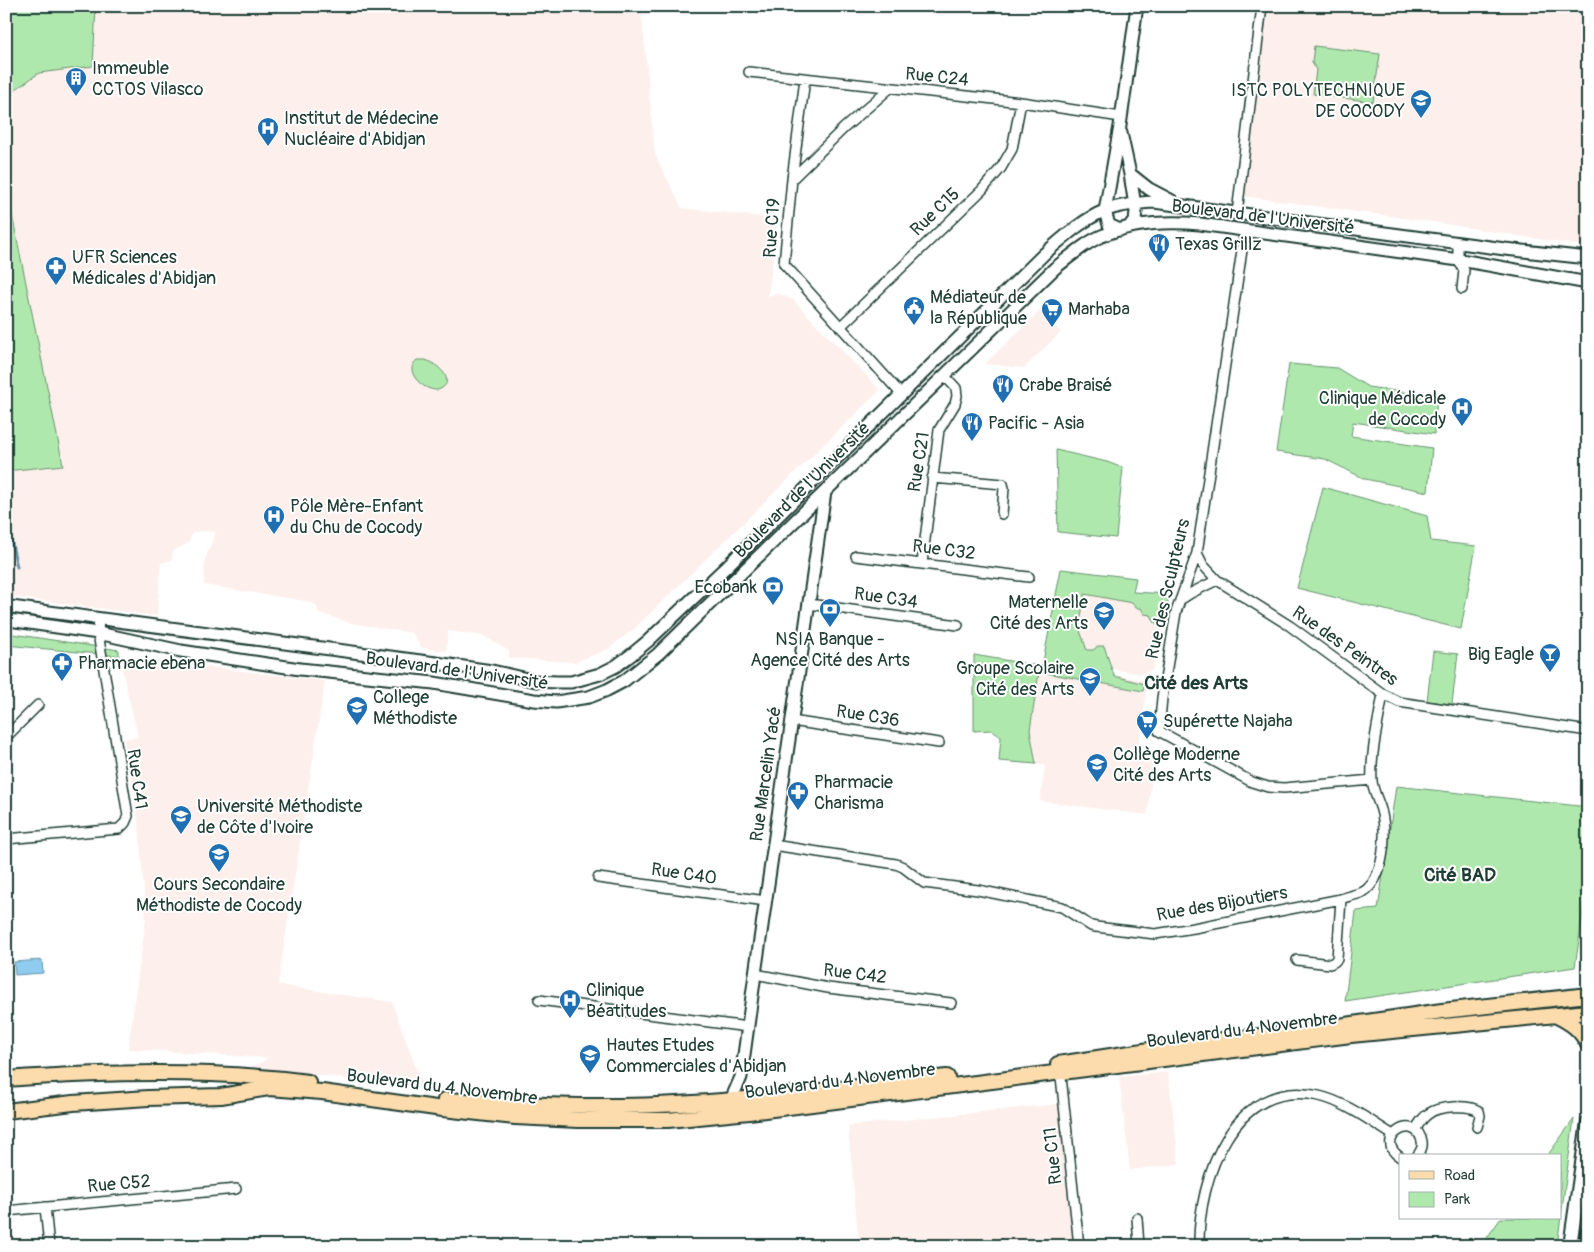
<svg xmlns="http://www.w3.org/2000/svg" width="1594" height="1252" viewBox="0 0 1594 1252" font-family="Pangolin,sans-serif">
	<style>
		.built { fill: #fdefec }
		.green { fill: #afe8ac; stroke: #679270 }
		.water { fill: #90cbf0; stroke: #6392a5 }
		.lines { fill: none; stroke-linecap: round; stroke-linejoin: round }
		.stream { stroke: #6392a5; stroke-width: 3 }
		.minor-casing { stroke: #1f3d34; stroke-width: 12 }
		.tertiary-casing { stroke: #1f3d34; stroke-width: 15 }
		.secondary-casing { stroke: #1f3d34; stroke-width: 16 }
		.primary-casing { stroke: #1f3d34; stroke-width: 18 }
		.minor { stroke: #fff; stroke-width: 9 }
		.tertiary { stroke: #fff; stroke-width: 11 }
		.secondary { stroke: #fff; stroke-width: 12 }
		.primary { stroke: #fcdcac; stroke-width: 14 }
		.labels { text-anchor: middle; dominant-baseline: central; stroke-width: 4; stroke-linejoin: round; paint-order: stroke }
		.poi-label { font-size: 18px; fill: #1f3d34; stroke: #fff; text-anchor: start }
		.street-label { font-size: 18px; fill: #1f3d34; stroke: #fff }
		.neighbourhood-label { font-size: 19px; font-weight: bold; fill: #1f3d34; stroke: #fff }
	</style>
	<rect width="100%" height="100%" fill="#fff"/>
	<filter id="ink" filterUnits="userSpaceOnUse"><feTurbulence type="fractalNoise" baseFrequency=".02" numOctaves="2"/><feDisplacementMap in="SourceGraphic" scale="10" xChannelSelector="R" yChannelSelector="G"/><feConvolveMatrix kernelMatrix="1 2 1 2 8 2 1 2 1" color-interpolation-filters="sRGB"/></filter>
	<g filter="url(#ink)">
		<!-- built -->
		<path class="built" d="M 6,6 L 641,6 L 655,155 L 682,208 L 778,219 L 768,296 L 778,293 L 793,300 L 880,390 L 634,629 L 608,649 L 575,662 L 509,658 L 509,651 L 484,636 L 448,631 L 446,651 L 422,648 L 412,633 L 351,623 L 319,613 L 316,605 L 305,601 L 204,585 L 205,559 L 216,532 L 201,531 L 192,533 L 189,543 L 173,551 L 172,560 L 161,563 L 157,616 L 6,596 Z
			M 1269,6 L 1588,6 L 1588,247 L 1439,223 L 1243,196 Z
			M 1040,311 L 1061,332 L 1024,368 L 985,364 Z
			M 1057,588 L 1132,603 L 1151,615 L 1155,623 L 1160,624 L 1162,629 L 1158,634 L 1153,668 L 1151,671 L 1141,674 L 1113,669 L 1104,646 L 1093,650 L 1046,647 Z
			M 1046,654 L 1089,670 L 1148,681 L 1138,750 L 1155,752 L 1147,815 L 1040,801 L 1045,766 L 1036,764 L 1030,730 L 1040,661 Z
			M 119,656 L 325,681 L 278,985 L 392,1002 L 416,1068 L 425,1088 L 252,1067 L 269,1058 L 128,1049 L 146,919 L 139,827 L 134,793 L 124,739 L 138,737 Z
			M 1168,1072 L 1179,1164 L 1130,1170 L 1119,1077 Z
			M 1058,1104 L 1073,1246 L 859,1246 L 848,1126 Z"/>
		<!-- green -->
		<path class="green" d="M 6,6 L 96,6 L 93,66 L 39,73 L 6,96 Z
			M 1314,46 L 1380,54 L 1373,102 L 1313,94 L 1316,70 L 1312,62 Z
			M 6,185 L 63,465 L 6,471 Z
			M 417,360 C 419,360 424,360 425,360 C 435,362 456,379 442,388 C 431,397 400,373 417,360 Z
			M 1289,364 L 1337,368 L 1368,387 L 1437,397 L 1434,434 L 1353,422 L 1351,436 L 1432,448 L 1428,492 L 1365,479 L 1325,459 L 1276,452 Z
			M 1056,450 L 1107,462 L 1123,468 L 1116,538 L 1058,532 Z
			M 1323,487 L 1427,516 L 1431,541 L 1476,546 L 1461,629 L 1297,588 Z
			M 1061,569 L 1136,578 L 1133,592 L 1169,594 L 1165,625 L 1155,623 L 1151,615 L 1144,614 L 1141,608 L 1136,608 L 1132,603 L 1085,594 L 1079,628 L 1087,650 L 1093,650 L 1098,646 L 1104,646 L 1114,676 L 1145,684 L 1143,691 L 1041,672 Z
			M 6,633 L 119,650 L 119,656 L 6,645 Z
			M 1433,651 L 1458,654 L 1452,704 L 1427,701 Z
			M 974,655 L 1040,666 L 1030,730 L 1036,764 L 999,761 L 1001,737 L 991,730 L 974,731 Z
			M 1396,786 L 1588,807 L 1588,879 L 1575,967 L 1345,1001 L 1356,911 L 1378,909 Z
			M 1574,1119 L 1557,1246 L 1481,1246 L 1501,1218 L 1560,1218 L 1560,1156 L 1547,1156 Z"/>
		<!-- water -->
		<path class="water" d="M 42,960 L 43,973 L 15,975 L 14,962 Z"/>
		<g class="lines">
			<!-- stream -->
			<path class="stream" d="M 6,517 L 17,567"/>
			<!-- minor casing -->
			<g class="minor-casing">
				<path id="minor" d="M 749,72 L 1021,102 L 1121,117
					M 805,79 L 792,179 L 784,264 L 902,395
					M 792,179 L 844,128 L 890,88
					M 1237,213 L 1262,6
					M 1245,230 L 1197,553 L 1176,612 L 1162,698 L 1159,731 L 1252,782 L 1268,787 L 1284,788 L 1372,780
					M 1458,243 L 1458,260 L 1464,270 L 1462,289
					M 840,327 L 982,190 L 1001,168 L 1012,149 L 1021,102
					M 932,478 L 1003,484 L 1004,488 L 1002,514
					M 1197,553 L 1203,565 L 1217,580 L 1290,626 L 1383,694 L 1399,702 L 1588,731
					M 856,556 L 1029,577
					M 922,563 L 939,430 L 955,404 L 957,396 L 956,388 L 944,375
					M 1180,600 L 1191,593 L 1217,580
					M 809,604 L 958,625
					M 791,721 L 939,743
					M 6,737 L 38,705
					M 6,839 L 119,829 L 125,823 L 128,816 L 98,633 L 99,618
					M 773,845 L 896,864 L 903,867 L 924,883 L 978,890 L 1062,907 L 1091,926 L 1096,927 L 1155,934 L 1194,928 L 1341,899 C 1348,896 1356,895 1363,892 C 1385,879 1387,832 1381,810 C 1378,800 1373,791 1372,781 C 1370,756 1379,718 1383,694
					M 598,878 L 766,901
					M 1297,960 L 1330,964 L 1334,962 L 1337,959 L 1341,899
					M 755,974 L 828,988 L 951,1003
					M 539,1000 L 748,1027
					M 1060,1067 L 1079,1246
					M 1415,1130 C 1419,1124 1422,1118 1428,1114 C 1438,1106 1468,1104 1479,1111 L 1480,1116 L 1477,1127
					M 1400,1157 C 1373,1140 1412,1113 1421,1138 C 1424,1145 1422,1150 1417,1156
					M 45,1207 L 49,1246
					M 6,1211 L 236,1189
					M 1137,1218 L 1139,1246
					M 1199,1246 C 1198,1179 1234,1076 1319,1096 C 1343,1101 1372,1122 1393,1135"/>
			</g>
			<!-- tertiary casing -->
			<g class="tertiary-casing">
				<path id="tertiary" d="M 1121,133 L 1130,174 L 1136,212 L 1135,219 L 1129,227
					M 1130,174 L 1149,189 L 1172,201
					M 1120,230 L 1109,225 L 1105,211 L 1120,126 L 1137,6
					M 11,607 L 436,663 L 492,671 L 536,681 L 557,682 L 571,682 L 600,674 L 616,666 L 631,655 L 648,641 L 726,567 L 1044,254 C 1062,239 1082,220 1104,211 C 1119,205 1138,203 1154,202 L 1505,249 L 1588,258
					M 9,620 L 98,633 L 181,651 L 300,669 L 434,683 L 534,700 L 556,702 L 589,697 L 607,690 L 624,681 L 658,654 L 1055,268 C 1071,256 1086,242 1104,235 C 1135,222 1168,221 1200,224 L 1466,261 L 1588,283
					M 730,1106 C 730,1099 738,1085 741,1077 L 755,974 L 825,492"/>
			</g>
			<!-- secondary casing -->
			<g class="secondary-casing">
				<path id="secondary" d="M 1570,1246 L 1588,1122
					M 1586,1246 L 1588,1232"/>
			</g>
			<!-- primary casing -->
			<g class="primary-casing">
				<path id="primary" d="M 1557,1016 C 1571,1023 1580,1029 1588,1044
					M 1058,1064 L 1196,1043 L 1298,1032 L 1442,1011 L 1588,995
					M 6,1079 C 106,1072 208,1069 308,1082
					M 445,1100 C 516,1104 587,1108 657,1105 C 754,1101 851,1087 947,1077
					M 6,1111 L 73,1103 L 148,1098 L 221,1096 L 269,1088 L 322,1092 L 443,1109 L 515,1117 L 578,1120 L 668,1120 L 749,1112 L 1351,1035 L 1588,1012"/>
			</g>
			<!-- minor -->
			<use href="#minor" class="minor"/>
			<!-- tertiary -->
			<use href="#tertiary" class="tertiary"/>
			<!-- secondary -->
			<use href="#secondary" class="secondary"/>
			<!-- primary -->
			<use href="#primary" class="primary"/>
		</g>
	</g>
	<!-- icons -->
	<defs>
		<g id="building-pin" transform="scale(1.125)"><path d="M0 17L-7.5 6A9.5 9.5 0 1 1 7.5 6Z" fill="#1f6fb2" stroke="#fff"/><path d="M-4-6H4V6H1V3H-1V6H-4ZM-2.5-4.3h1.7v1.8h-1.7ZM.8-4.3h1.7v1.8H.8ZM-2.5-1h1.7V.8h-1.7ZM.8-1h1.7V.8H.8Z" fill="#fff"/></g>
		<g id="university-pin" transform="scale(1.125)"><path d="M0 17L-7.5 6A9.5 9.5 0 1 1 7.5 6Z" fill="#1f6fb2" stroke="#fff"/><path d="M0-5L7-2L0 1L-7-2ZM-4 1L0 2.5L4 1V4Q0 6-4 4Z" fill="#fff"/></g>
		<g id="hospital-pin" transform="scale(1.125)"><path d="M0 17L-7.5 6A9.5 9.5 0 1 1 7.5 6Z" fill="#1f6fb2" stroke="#fff"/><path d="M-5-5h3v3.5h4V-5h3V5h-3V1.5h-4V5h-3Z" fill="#fff"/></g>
		<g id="restaurant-pin" transform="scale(1.125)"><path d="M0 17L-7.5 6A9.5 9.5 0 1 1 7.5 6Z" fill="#1f6fb2" stroke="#fff"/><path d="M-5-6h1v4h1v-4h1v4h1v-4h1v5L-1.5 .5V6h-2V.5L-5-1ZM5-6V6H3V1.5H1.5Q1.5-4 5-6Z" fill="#fff"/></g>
		<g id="pharmacy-pin" transform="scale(1.125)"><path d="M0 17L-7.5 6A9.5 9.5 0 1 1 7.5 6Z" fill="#1f6fb2" stroke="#fff"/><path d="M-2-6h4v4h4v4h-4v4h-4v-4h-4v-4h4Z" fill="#fff"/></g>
		<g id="civic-pin" transform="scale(1.125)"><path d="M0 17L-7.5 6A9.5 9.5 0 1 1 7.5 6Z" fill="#1f6fb2" stroke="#fff"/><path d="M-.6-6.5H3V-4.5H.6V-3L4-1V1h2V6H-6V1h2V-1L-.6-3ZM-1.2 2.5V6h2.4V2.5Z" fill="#fff"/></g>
		<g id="supermarket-pin" transform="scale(1.125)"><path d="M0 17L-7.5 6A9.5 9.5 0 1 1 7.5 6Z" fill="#1f6fb2" stroke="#fff"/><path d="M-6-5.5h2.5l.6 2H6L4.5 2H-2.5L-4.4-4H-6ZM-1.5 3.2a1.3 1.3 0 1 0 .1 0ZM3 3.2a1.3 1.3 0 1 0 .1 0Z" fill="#fff"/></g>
		<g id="bank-pin" transform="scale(1.125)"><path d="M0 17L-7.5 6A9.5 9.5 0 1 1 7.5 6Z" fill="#1f6fb2" stroke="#fff"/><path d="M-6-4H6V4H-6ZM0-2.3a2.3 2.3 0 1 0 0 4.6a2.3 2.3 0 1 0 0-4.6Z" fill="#fff"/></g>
		<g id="school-pin" transform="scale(1.125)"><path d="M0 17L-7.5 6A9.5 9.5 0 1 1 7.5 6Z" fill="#1f6fb2" stroke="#fff"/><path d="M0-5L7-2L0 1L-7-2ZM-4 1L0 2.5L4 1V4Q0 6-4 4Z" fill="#fff"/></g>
		<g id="bar-pin" transform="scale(1.125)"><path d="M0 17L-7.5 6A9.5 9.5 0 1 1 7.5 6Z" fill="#1f6fb2" stroke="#fff"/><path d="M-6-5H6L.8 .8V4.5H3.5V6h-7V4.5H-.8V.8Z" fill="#fff"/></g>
	</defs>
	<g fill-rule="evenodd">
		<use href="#building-pin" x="76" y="78"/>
		<use href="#university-pin" x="1421" y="100"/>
		<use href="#hospital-pin" x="268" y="128"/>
		<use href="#restaurant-pin" x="1159" y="244"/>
		<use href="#pharmacy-pin" x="56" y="267"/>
		<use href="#civic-pin" x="914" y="307"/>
		<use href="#supermarket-pin" x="1052" y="309"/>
		<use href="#restaurant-pin" x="1003" y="385"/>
		<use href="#hospital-pin" x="1462" y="408"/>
		<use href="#restaurant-pin" x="972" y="423"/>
		<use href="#hospital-pin" x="274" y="516"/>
		<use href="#bank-pin" x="773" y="587"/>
		<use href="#bank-pin" x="830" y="609"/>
		<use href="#school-pin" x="1104" y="612"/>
		<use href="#bar-pin" x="1550" y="654"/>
		<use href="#pharmacy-pin" x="62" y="663"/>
		<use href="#school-pin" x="1090" y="678"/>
		<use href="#school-pin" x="357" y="707"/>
		<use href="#supermarket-pin" x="1147" y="721"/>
		<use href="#school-pin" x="1097" y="764"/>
		<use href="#pharmacy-pin" x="798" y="792"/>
		<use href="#university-pin" x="181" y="816"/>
		<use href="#school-pin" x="219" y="854"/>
		<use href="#hospital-pin" x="570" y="1000"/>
		<use href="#university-pin" x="590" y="1055"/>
	</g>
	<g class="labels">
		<!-- poi labels -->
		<g class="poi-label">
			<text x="92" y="68">Immeuble<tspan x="92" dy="21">CCTOS Vilasco</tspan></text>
			<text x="1405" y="90" text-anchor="end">ISTC POLYTECHNIQUE<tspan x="1405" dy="21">DE COCODY</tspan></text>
			<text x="284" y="118">Institut de Médecine<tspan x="284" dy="21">Nucléaire d'Abidjan</tspan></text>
			<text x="1175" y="244">Texas Grillz</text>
			<text x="72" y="257">UFR Sciences<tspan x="72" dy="21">Médicales d'Abidjan</tspan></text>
			<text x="930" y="297">Médiateur de<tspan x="930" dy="21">la République</tspan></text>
			<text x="1068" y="309">Marhaba</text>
			<text x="1019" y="385">Crabe Braisé</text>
			<text x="1446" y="398" text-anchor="end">Clinique Médicale<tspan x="1446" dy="21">de Cocody</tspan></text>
			<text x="988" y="423">Pacific - Asia</text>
			<text x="290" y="506">Pôle Mère-Enfant<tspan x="290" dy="21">du Chu de Cocody</tspan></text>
			<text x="757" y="587" text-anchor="end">Ecobank</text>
			<text x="1088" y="602" text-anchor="end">Maternelle<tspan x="1088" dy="21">Cité des Arts</tspan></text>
			<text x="830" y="639" text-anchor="middle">NSIA Banque -<tspan x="830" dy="21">Agence Cité des Arts</tspan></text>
			<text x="1534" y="654" text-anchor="end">Big Eagle</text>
			<text x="78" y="663">Pharmacie ebena</text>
			<text x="1074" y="668" text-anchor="end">Groupe Scolaire<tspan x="1074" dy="21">Cité des Arts</tspan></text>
			<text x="373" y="697">College<tspan x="373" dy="21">Méthodiste</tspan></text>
			<text x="1163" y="721">Supérette Najaha</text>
			<text x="1113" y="754">Collège Moderne<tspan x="1113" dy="21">Cité des Arts</tspan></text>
			<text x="814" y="782">Pharmacie<tspan x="814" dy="21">Charisma</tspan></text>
			<text x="197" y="806">Université Méthodiste<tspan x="197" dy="21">de Côte d'Ivoire</tspan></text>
			<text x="219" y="884" text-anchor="middle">Cours Secondaire<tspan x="219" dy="21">Méthodiste de Cocody</tspan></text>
			<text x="586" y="990">Clinique<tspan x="586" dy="21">Béatitudes</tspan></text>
			<text x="606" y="1045">Hautes Etudes<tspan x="606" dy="21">Commerciales d'Abidjan</tspan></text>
		</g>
		<!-- street labels -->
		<g class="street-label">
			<text transform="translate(937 77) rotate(6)">Rue C24</text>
			<text transform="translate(935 212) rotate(-44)">Rue C15</text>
			<text transform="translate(1263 217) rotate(7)">Boulevard de l'Université</text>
			<text transform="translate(772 228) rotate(-86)">Rue C19</text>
			<text transform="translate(919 462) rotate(-81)">Rue C21</text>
			<text transform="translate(802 490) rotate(-45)">Boulevard de l'Université</text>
			<text transform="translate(944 550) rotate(7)">Rue C32</text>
			<text transform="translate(1168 589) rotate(-77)">Rue des Sculpteurs</text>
			<text transform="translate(886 598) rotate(8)">Rue C34</text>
			<text transform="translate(1345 646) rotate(35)">Rue des Peintres</text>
			<text transform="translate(457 671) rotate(8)">Boulevard de l'Université</text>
			<text transform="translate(868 716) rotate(9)">Rue C36</text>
			<text transform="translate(766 774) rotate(-82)">Rue Marcelin Yacé</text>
			<text transform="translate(137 779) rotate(82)">Rue C41</text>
			<text transform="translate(684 874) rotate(8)">Rue C40</text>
			<text transform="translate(1222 904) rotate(-10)">Rue des Bijoutiers</text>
			<text transform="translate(855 974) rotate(7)">Rue C42</text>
			<text transform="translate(1242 1030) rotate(-7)">Boulevard du 4 Novembre</text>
			<text transform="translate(840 1081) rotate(-7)">Boulevard du 4 Novembre</text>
			<text transform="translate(442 1087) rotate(7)">Boulevard du 4 Novembre</text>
			<text transform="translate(1053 1156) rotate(-96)">Rue C11</text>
			<text transform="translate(119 1184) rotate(-5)">Rue C52</text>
		</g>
		<!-- neighbourhood labels -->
		<g class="neighbourhood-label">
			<text x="1196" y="683">Cité des Arts</text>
			<text x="1460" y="875">Cité BAD</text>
		</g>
	</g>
	<!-- margin -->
	<rect width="1594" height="1252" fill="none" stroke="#fff" stroke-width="25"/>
	<rect x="12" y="12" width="1569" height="1227" fill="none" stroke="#1f3d34" stroke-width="2" filter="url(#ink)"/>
	<!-- legend -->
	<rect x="1399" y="1154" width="162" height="65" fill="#ffffff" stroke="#a5b1ae"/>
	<rect x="1409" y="1171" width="25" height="8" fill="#fcdcac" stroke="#a5b1ae"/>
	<text x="1444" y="1180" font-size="15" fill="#1f3d34">Road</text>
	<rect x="1409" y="1192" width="25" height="15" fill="#afe8ac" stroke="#a5b1ae"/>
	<text x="1444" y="1204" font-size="15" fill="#1f3d34">Park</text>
</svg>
